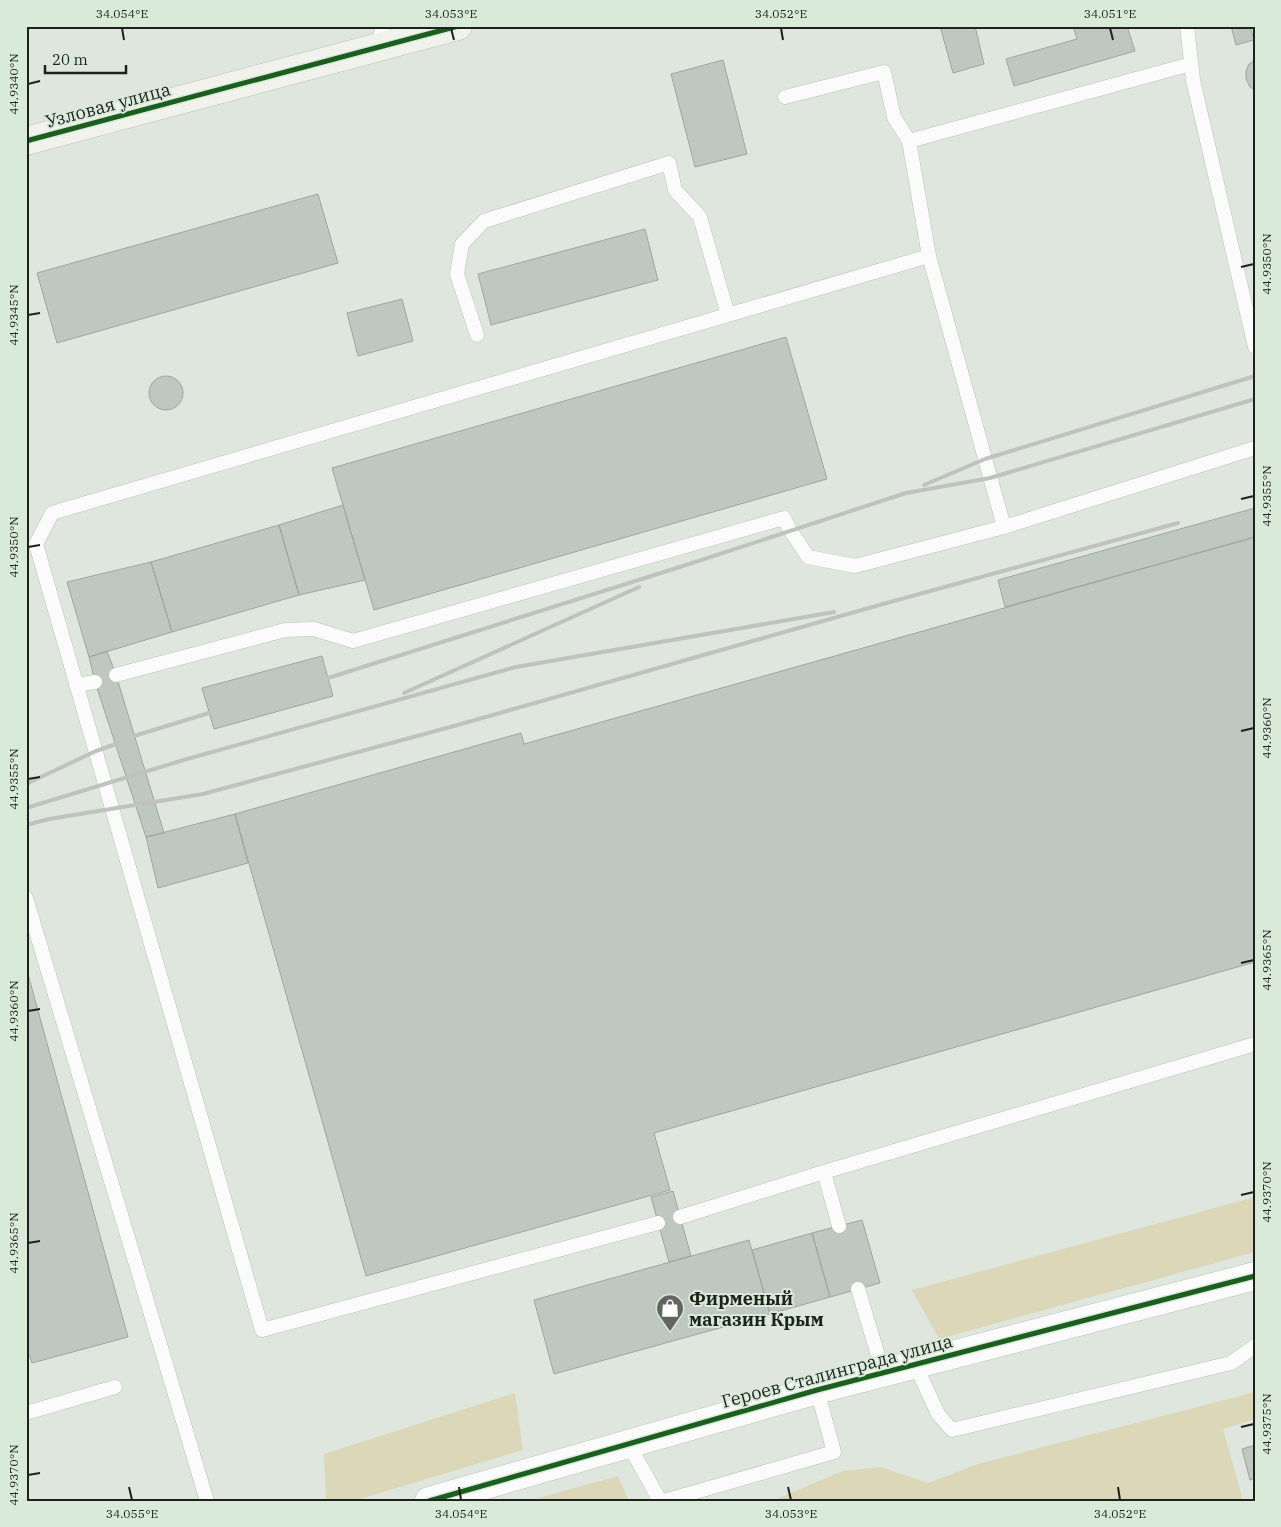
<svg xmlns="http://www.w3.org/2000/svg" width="1281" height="1527" viewBox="0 0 1281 1527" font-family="'IBM Plex Serif',serif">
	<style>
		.green { fill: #dcd7b9 }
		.building { fill: #bfc7c1; stroke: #9fa6a0 }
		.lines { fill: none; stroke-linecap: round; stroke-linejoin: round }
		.lane-casing { stroke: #bbc2ba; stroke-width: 15 }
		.street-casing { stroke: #bbc2ba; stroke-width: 29 }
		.secondary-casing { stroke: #bbc2ba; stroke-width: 29 }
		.lane { stroke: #fafbfa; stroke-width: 14 }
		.street { stroke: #fafbfa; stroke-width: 28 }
		.secondary { stroke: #f1f2ec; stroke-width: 28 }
		.rail { stroke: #c0c2c0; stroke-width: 4 }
		.cycleway-casing { stroke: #daead9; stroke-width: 8 }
		.cycleway { stroke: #1b5e20; stroke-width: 5 }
		.ticks { fill: none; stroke: #1d221c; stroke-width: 2 }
		.labels { text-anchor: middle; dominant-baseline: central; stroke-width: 4; stroke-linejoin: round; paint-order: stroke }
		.street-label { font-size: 18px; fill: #1d221c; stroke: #daead9 }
		.poi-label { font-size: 18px; font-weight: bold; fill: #1d221c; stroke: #daead9; text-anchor: start }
		.neatline { fill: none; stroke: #1d221c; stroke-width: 2 }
		.ticks-label { font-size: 12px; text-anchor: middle; fill: #1d221c }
	</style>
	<rect width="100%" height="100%" fill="#dee6dd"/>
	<!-- green -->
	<path class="green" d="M 1255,1197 L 1255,1252 L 939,1339 L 912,1290 Z
		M 1255,1392 L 1255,1419 L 1223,1429 L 1243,1501 L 772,1501 L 843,1471 L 881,1467 L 928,1483 L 978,1464 Z
		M 515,1393 L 523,1450 L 353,1501 L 326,1501 L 324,1454 Z
		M 618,1476 L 629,1501 L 528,1501 Z"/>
	<!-- building -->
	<path class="building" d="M 940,26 L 975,26 L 984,64 L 953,73 Z
		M 1073,26 L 1127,26 L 1135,51 L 1014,86 L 1006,59 L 1077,39 Z
		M 1231,26 L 1250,26 L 1254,40 L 1236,45 Z
		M 723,60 L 747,154 L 695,167 L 671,74 Z
		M 1255,60 L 1255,90 L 1250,87 L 1246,79 L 1246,71 L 1249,64 Z
		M 318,194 L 338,263 L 57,343 L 37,273 Z
		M 645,229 L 658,280 L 491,325 L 478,274 Z
		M 402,299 L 413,341 L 358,356 L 347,313 Z
		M 786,337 L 827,479 L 374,610 L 332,468 Z
		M149 393a17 17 0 1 1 34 0a17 17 0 1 1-34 0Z
		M 343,505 L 365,580 L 299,595 L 279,525 Z
		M 1255,508 L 1255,537 L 1005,607 L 998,580 Z
		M 279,525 L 299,595 L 172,632 L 151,562 Z
		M 1255,537 L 1255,962 L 654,1133 L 670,1190 L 366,1276 L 235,814 L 521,733 L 524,744 Z
		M 151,562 L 172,632 L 89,657 L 67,582 Z
		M 107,651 L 116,675 L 164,833 L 146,837 L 95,682 L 89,657 Z
		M 322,656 L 333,696 L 214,729 L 202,688 Z
		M 235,814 L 248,863 L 158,888 L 146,837 Z
		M 26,967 L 128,1337 L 32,1363 L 26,1345 Z
		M 673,1191 L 691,1256 L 669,1262 L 651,1197 Z
		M 862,1220 L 880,1283 L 830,1297 L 812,1233 Z
		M 812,1233 L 830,1297 L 770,1314 L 752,1250 Z
		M 749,1240 L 770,1314 L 554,1374 L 534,1300 Z
		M 1255,1445 L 1255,1478 L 1250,1480 L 1242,1449 Z"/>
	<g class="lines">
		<!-- lane casing -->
		<g class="lane-casing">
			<path id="lane" d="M 1187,26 L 1193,80 L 1255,347
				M 377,48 L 383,26
				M 785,97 L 884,72 L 894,117 L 909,141
				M 929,256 L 909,141 L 1191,64
				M 477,335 L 457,274 L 462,244 L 484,221 L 669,163 L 675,190 L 700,217 L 728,315
				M 116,675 L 285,630 L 314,629 L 353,641 L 784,518 L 790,530 L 808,557 L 855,566 L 1004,527
				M 76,685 L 95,682
				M 26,898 L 207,1501
				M 680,1217 L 824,1172
				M 658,1223 L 262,1330 L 36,544 L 52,513 L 929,256 L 1004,527 L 1255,448
				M 839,1226 L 824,1172 L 1255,1044
				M 858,1289 L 883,1372
				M 915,1364 L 938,1414 L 952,1430 L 1231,1363 L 1255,1346
				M 26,1413 L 115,1387
				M 628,1443 L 660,1501
				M 664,1501 L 834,1452 L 817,1390"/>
		</g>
		<!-- street casing -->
		<g class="street-casing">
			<path id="street" d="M 429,1501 L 817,1390 L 1255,1276"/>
		</g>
		<!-- secondary casing -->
		<g class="secondary-casing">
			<path id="secondary" d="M 26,141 L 458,26"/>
		</g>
		<!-- lane -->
		<use href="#lane" class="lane"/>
		<!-- street -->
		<use href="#street" class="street"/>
		<!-- secondary -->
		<use href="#secondary" class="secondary"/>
		<!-- rail -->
		<path class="rail" d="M 924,485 L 985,459 L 1255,376
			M 328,678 L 683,566 L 906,493 L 990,478 L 1255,399
			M 404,693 L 639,587
			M 134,736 L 209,713
			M 26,784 L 96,751 L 116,744
			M 26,808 L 187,759 L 516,667 L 834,612
			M 26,825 L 49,819 L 203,794 L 454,726 L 883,604 L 1178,523"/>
		<!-- cycleway casing -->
		<g class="cycleway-casing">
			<path id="cycleway" d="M 26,141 L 458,26
				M 429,1501 L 817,1390 L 1255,1276"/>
		</g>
		<!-- cycleway -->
		<use href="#cycleway" class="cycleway"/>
	</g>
	<!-- ticks -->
	<path class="ticks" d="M 122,28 L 124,40M 451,28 L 454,40M 781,28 L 783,40M 1110,28 L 1113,40M 28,84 L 40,81M 1241,267 L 1254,264M 28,315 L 40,313M 1241,499 L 1254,496M 28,547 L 40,545M 1241,731 L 1254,728M 28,779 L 40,777M 1241,963 L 1254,960M 28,1011 L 40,1009M 1241,1195 L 1254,1192M 28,1243 L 40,1241M 1241,1427 L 1254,1424M 28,1475 L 40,1473M 129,1487 L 132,1500M 459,1487 L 461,1500M 788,1487 L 791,1500M 1118,1487 L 1120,1500"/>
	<!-- icons -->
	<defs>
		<g id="shop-pin" transform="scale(1.4375)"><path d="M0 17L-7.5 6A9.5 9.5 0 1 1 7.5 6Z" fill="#616760" stroke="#daead9"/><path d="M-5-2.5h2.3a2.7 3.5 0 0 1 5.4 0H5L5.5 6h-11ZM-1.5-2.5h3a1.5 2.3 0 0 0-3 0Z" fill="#fff"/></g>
	</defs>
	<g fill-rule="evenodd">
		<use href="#shop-pin" x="670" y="1308"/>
	</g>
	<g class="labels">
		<!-- street labels -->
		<g class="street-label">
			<text transform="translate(108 105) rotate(-15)">Узловая улица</text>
			<text transform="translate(837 1371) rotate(-15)">Героев Сталинграда улица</text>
		</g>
		<!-- poi labels -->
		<g class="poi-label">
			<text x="689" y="1298">Фирменый<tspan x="689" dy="21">магазин Крым</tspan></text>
		</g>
	</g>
	<!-- border -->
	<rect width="1281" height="1527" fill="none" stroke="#daead9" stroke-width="55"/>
	<!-- scale -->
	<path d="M45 65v8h81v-8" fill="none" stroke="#1d221c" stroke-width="2.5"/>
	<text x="52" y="65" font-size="15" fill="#1d221c" stroke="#daead9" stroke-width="4" paint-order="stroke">20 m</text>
	<rect x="28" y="28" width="1226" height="1472" class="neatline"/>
	<g class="ticks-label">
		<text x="122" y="18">34.054°E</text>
		<text x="451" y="18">34.053°E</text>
		<text x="781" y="18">34.052°E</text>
		<text x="1110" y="18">34.051°E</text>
		<text transform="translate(14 84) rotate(-90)" y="4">44.9340°N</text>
		<text transform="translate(1267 264) rotate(-90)" y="4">44.9350°N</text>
		<text transform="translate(14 315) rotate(-90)" y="4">44.9345°N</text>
		<text transform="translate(1267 496) rotate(-90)" y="4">44.9355°N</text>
		<text transform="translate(14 547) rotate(-90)" y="4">44.9350°N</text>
		<text transform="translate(1267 728) rotate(-90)" y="4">44.9360°N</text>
		<text transform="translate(14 779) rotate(-90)" y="4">44.9355°N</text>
		<text transform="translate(1267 960) rotate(-90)" y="4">44.9365°N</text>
		<text transform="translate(14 1011) rotate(-90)" y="4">44.9360°N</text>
		<text transform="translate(1267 1192) rotate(-90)" y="4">44.9370°N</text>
		<text transform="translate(14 1243) rotate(-90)" y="4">44.9365°N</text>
		<text transform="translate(1267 1424) rotate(-90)" y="4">44.9375°N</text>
		<text transform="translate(14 1475) rotate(-90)" y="4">44.9370°N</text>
		<text x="132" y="1518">34.055°E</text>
		<text x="461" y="1518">34.054°E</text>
		<text x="791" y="1518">34.053°E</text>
		<text x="1120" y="1518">34.052°E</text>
	</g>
</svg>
